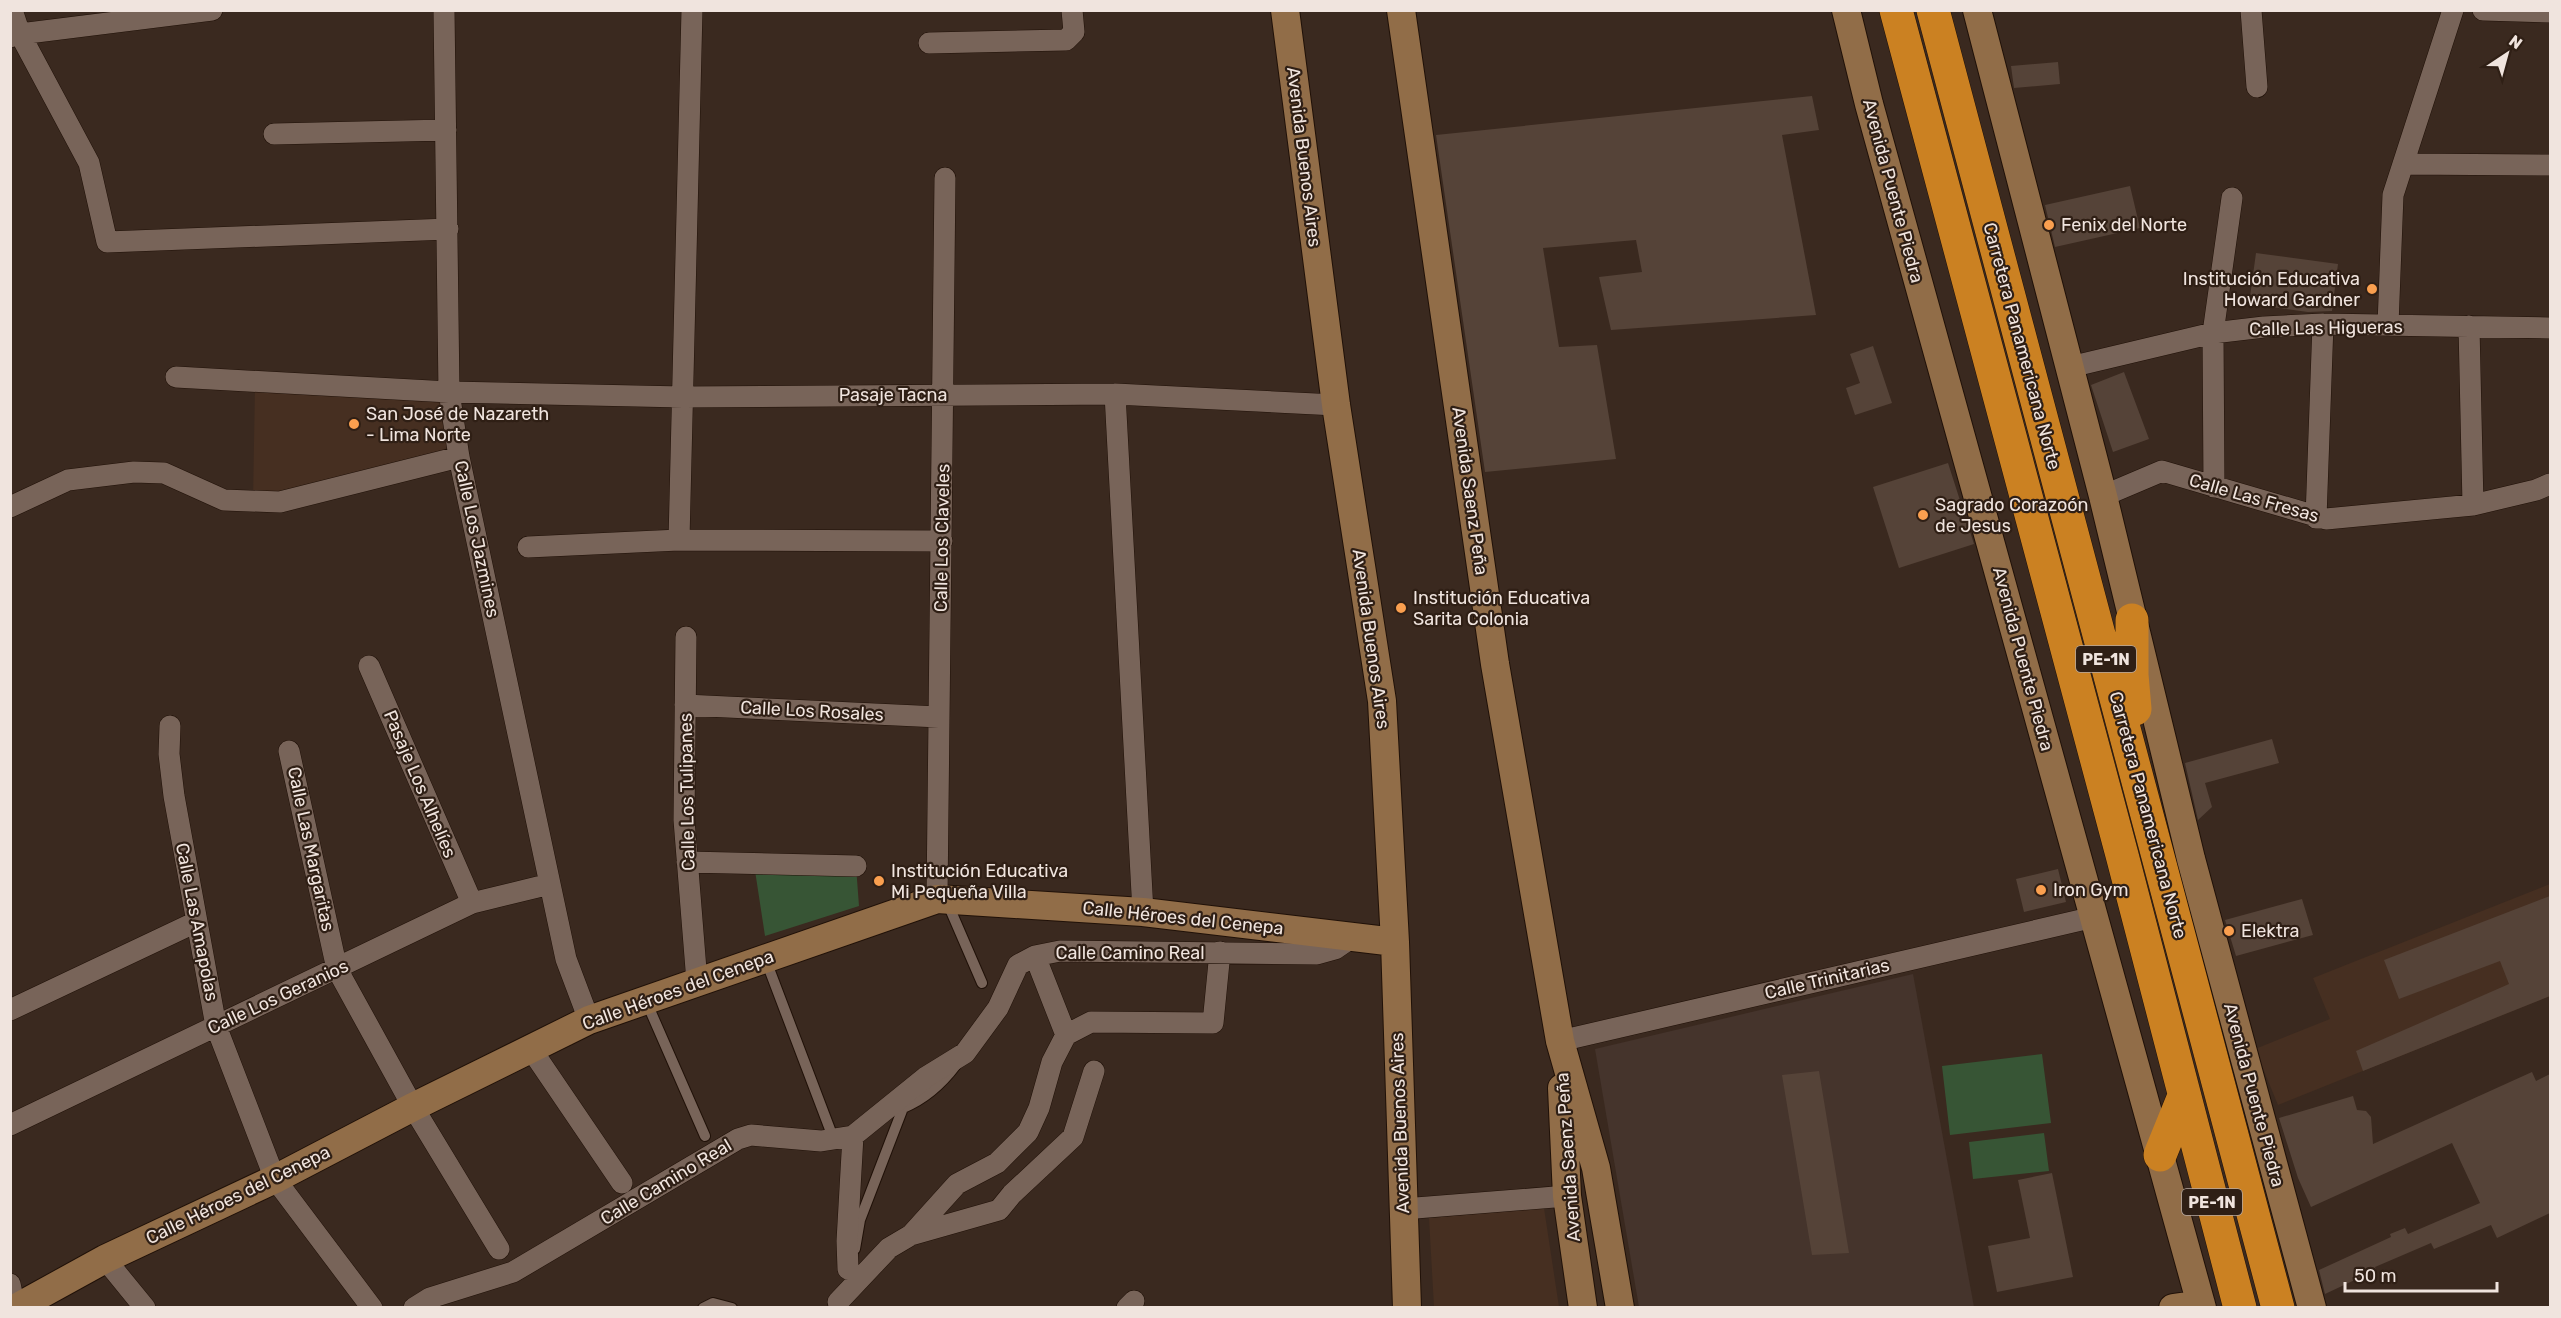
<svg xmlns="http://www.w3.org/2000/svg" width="2561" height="1318" viewBox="0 0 2561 1318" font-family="Rubik,sans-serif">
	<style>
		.built { fill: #462f21 }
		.medical { fill: #45342c }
		.green { fill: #375535 }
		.building { fill: #554338 }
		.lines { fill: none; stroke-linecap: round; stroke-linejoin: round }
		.lane-casing { stroke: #201108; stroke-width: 12 }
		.street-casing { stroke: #201108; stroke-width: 22 }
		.secondary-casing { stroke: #201108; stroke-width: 30 }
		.highway-casing { stroke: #201108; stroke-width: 34 }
		.lane { stroke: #786459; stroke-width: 10 }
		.street { stroke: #786459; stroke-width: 21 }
		.secondary { stroke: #916d48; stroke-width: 28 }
		.highway { stroke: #cb8122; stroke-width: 33 }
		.poi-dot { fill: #fa9f4f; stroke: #2f1f15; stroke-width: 2 }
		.labels { text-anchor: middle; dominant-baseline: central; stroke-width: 4.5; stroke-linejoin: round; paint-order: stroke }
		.shield { fill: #2f1f15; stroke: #b6a9a2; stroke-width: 1.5 }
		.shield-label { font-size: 16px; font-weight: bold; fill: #f0e4de }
		.street-label { font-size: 18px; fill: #f0e4de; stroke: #2f1f15 }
		.poi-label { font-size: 18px; fill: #f0e4de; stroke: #2f1f15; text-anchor: start }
	</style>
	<rect width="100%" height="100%" fill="#3a291f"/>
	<!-- built -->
	<path class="built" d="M 255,384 L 449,392 L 459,457 L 253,501 Z
		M 2550,884 L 2550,996 L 2278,1105 L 2255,1049 L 2330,1019 L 2313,978 Z
		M 1544,1208 L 1559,1307 L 1434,1307 L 1429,1218 Z"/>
	<!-- medical -->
	<path class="medical" d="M 1913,974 L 1974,1307 L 1639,1307 L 1595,1049 Z"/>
	<!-- green -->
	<path class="green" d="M 754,864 L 856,866 L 859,906 L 765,936 Z
		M 2042,1054 L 2051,1123 L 1950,1135 L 1942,1066 Z
		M 2044,1133 L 2049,1171 L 1973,1179 L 1969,1142 Z"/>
	<!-- building -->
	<path class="building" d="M 2058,62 L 2060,84 L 2014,88 L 2011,66 Z
		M 1812,96 L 1819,130 L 1782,135 L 1816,315 L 1611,330 L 1599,277 L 1642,272 L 1636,240 L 1543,248 L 1559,347 L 1597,345 L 1616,459 L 1485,472 L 1436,135 Z
		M 2130,186 L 2140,228 L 2055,247 L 2045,205 Z
		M 2256,253 L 2338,264 L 2332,311 L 2308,312 L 2249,304 Z
		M 1873,346 L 1892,403 L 1855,415 L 1846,388 L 1860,383 L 1850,354 Z
		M 2124,372 L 2149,439 L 2113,452 L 2091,385 Z
		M 1948,463 L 1974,544 L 1899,568 L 1873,487 Z
		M 2272,739 L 2279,763 L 2205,783 L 2212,807 L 2198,820 L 2185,763 Z
		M 2058,869 L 2066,902 L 2024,912 L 2016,879 Z
		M 2550,896 L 2550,996 L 2363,1071 L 2356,1051 L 2509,984 L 2500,961 L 2399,999 L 2384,960 Z
		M 2302,899 L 2313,935 L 2236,956 L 2225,920 Z
		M 1819,1071 L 1849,1253 L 1812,1255 L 1782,1075 Z
		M 2532,1072 L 2536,1081 L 2550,1074 L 2550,1213 L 2497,1238 L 2491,1225 L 2434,1249 L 2431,1243 L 2375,1267 L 2376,1270 L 2325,1294 L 2319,1270 L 2391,1237 L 2390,1234 L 2405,1228 L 2408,1234 L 2480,1203 L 2452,1143 L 2311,1207 L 2298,1178 L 2279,1118 L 2353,1096 L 2357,1110 L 2366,1111 L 2371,1117 L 2373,1144 Z
		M 2052,1173 L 2073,1277 L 1997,1292 L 1988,1246 L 2030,1238 L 2018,1180 Z"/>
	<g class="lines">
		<!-- lane casing -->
		<g class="lane-casing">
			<path id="lane" d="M 947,902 L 982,983
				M 765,958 L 834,1140
				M 646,1001 L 705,1136
				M 855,1249 L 860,1220 L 903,1108 C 925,1099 941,1085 956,1065
				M 703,1308 L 713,1303 L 732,1308"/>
		</g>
		<!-- street casing -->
		<g class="street-casing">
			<path id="street" d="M 12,10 L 20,34 L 89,163 L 107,242 L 448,229
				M 444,10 L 449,392 L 459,457 L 566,959 L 589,1020
				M 2251,10 L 2257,87
				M 2483,10 L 2550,12
				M 10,37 L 20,34 L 212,10
				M 929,43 L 1066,40 L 1074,32 L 1072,10
				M 274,134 L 446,130
				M 2404,164 L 2550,165
				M 2388,325 L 2393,195 L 2453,10
				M 2469,326 L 2473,505
				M 2070,367 L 2213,333 L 2264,327 L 2323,324 L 2550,328
				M 176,377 L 449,392 L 683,397 L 1115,394 L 1336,405
				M 1115,394 L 1143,912
				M 2214,487 L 2213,333 L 2232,198
				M 2103,496 L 2162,471 L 2326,519 L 2473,505 L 2536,490 L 2550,484
				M 10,507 L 68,480 L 134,472 L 164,473 L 224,500 L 280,502 L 459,457
				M 2316,518 L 2323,324
				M 679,540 L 692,10
				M 528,547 L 679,540 L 942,541
				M 686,637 L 684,820 L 697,982
				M 369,666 L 472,903
				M 685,705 L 939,717
				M 170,726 L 169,754 L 174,796 L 216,1026 L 275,1179 L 372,1308
				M 289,751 L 337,969 L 413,1107 L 499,1249
				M 687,862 L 856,866
				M 937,899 L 945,178
				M 1035,956 L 1066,1035
				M 10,1010 L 196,922
				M 1560,1041 L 2094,917
				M 531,1049 L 622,1183
				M 10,1125 L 472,903 L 550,884
				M 1403,1209 L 1567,1196
				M 911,1235 L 957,1184 L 997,1163 L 1028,1132 L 1039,1108 L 1052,1062 L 1066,1035 L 1091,1022 L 1213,1023 L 1220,952
				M 105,1259 L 145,1308
				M 848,1269 L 847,1241 L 853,1136
				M 10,1284 L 15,1308
				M 838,1302 L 889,1248 L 911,1235 L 999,1210 L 1012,1194 L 1073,1137 L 1094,1071
				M 414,1308 L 430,1298 L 513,1272 L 738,1139 L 751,1135 L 821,1141 L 853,1136 L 926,1077 L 965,1053 L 998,1008 L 1018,965 L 1035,956 L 1060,951 L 1317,954 L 1335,949 L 1354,936
				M 1127,1308 L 1134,1301"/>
		</g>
		<!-- secondary casing -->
		<g class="secondary-casing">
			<path id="secondary" d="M 1285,10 L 1336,405 L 1382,701 L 1395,942 L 1407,1308
				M 1401,10 L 1495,664 L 1560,1041 L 1596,1168 L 1620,1308
				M 1846,10 L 1869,104 L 2202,1308
				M 1977,10 L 2103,496 L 2191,859 L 2312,1308
				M 1562,1088 L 1567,1196 L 1583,1308
				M 16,1308 L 105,1259 L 275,1179 L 413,1107 L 589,1020 L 937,899 L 1143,912 L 1395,942
				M 2173,1308 L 2201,1304"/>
		</g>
		<!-- highway casing -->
		<g class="highway-casing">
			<path id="highway" d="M 1896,10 L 2122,855 L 2240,1308
				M 1933,10 L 2278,1308
				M 2132,620 L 2132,675 L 2135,709
				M 2160,1155 L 2184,1096"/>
		</g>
		<!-- lane -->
		<use href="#lane" class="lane"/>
		<!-- street -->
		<use href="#street" class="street"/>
		<!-- secondary -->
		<use href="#secondary" class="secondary"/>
		<!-- highway -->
		<use href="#highway" class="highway"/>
	</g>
	<!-- markers -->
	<g class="poi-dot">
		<circle cx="2049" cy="225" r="6"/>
		<circle cx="2372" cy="289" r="6"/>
		<circle cx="354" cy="424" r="6"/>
		<circle cx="1923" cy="515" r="6"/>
		<circle cx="1401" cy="608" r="6"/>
		<circle cx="879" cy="881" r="6"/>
		<circle cx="2041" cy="890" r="6"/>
		<circle cx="2229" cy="931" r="6"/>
	</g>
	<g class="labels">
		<!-- shield labels -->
		<g class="shield">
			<rect x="2076" y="646" width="60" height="26" rx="4.5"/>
			<rect x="2182" y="1189" width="60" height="26" rx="4.5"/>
		</g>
		<g class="shield-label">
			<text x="2106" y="659">PE-1N</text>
			<text x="2212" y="1202">PE-1N</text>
		</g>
		<!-- street labels -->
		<g class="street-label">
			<text transform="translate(1304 157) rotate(83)">Avenida Buenos Aires</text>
			<text transform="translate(1893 191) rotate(75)">Avenida Puente Piedra</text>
			<text transform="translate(2326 328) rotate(-1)">Calle Las Higueras</text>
			<text transform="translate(2022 346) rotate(75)">Carretera Panamericana Norte</text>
			<text x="893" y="395">Pasaje Tacna</text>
			<text transform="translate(1470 491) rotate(82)">Avenida Saenz Peña</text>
			<text transform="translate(2254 498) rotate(16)">Calle Las Fresas</text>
			<text transform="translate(942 538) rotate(-89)">Calle Los Claveles</text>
			<text transform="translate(477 539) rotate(78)">Calle Los Jazmines</text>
			<text transform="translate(1371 639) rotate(82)">Avenida Buenos Aires</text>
			<text transform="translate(2023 659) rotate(75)">Avenida Puente Piedra</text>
			<text transform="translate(812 711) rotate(3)">Calle Los Rosales</text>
			<text transform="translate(420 784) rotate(67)">Pasaje Los Alhelíes</text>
			<text transform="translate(687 792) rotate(-91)">Calle Los Tulipanes</text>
			<text transform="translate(2148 815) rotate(75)">Carretera Panamericana Norte</text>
			<text transform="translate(311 849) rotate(78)">Calle Las Margaritas</text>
			<text transform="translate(1183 918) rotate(6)">Calle Héroes del Cenepa</text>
			<text transform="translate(197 922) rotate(79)">Calle Las Amapolas</text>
			<text x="1130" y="953">Calle Camino Real</text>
			<text transform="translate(1827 979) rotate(-13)">Calle Trinitarias</text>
			<text transform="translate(678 990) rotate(-20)">Calle Héroes del Cenepa</text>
			<text transform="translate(278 997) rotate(-25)">Calle Los Geranios</text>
			<text transform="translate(2254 1095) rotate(75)">Avenida Puente Piedra</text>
			<text transform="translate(1400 1123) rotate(-92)">Avenida Buenos Aires</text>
			<text transform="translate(1568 1157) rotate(-94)">Avenida Saenz Peña</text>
			<text transform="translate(666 1182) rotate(-31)">Calle Camino Real</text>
			<text transform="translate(238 1195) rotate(-26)">Calle Héroes del Cenepa</text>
		</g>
		<!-- poi labels -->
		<g class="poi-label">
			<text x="2061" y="225">Fenix del Norte</text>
			<text x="2360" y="279" text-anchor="end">Institución Educativa<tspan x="2360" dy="21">Howard Gardner</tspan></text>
			<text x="366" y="414">San José de Nazareth<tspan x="366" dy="21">- Lima Norte</tspan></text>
			<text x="1935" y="505">Sagrado Corazoón<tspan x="1935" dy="21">de Jesus</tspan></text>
			<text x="1413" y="598">Institución Educativa<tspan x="1413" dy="21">Sarita Colonia</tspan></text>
			<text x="891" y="871">Institución Educativa<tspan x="891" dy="21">Mi Pequeña Villa</tspan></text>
			<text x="2053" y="890">Iron Gym</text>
			<text x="2241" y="931">Elektra</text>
		</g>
	</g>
	<!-- border -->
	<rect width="2561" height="1318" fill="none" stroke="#f0e4de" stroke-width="24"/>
	<!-- north arrow -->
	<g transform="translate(2507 54) rotate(36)" stroke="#2f1f15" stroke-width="4.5" paint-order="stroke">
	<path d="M0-4.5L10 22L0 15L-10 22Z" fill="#f0e4de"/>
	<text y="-9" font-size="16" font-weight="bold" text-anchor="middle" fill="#f0e4de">N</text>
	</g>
	<!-- scale -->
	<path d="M2345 1282v9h152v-9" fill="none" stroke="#f0e4de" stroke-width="3"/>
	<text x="2354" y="1282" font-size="18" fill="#f0e4de" stroke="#2f1f15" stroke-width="4.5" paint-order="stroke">50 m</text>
</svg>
